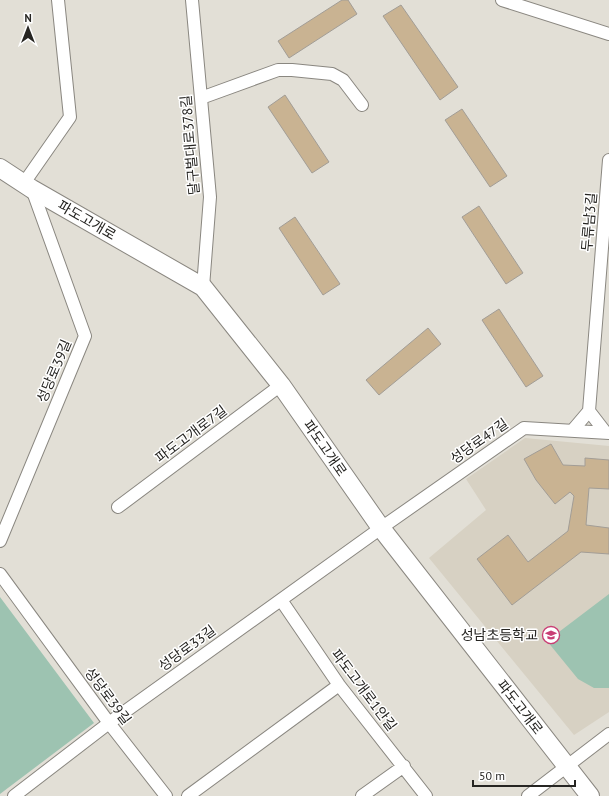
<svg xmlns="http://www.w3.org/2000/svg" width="609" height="796" viewBox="0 0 609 796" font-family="'PT Sans','Noto Sans KR',sans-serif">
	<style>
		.built { fill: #d7d1c3 }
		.park { fill: #9dc3b1 }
		.building { fill: #c9b392; stroke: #a29d96 }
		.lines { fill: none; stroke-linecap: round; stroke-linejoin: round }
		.street-casing { stroke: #8a8780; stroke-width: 14 }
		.secondary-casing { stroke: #8a8780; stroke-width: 20 }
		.street { stroke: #fff; stroke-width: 12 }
		.secondary { stroke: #fff; stroke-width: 18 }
		.labels { text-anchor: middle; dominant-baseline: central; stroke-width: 3; stroke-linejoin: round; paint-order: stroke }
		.street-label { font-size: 14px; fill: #262522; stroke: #fff }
		.poi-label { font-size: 14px; fill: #262522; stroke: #fff; text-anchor: end }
	</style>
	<rect width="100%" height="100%" fill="#e2dfd6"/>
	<!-- built -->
	<path class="built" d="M 525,438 L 609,446 L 609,712 L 574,735 L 429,558 L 486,510 L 466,479 Z"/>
	<!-- park -->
	<path class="park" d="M 609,594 L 609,688 L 594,688 L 578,679 L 547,641 Z
		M 0,597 L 94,723 L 0,794 Z"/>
	<!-- building -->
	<path class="building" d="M 342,0 L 348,0 L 357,14 L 289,58 L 278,41 Z
		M 401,5 L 458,87 L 440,100 L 383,16 Z
		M 285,95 L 329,162 L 312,173 L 268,107 Z
		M 462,109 L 507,176 L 490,187 L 445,120 Z
		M 479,206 L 523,273 L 506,284 L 462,217 Z
		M 295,217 L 340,284 L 323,295 L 279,228 Z
		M 499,309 L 543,376 L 526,387 L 482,320 Z
		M 428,328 L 441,344 L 379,395 L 366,380 Z
		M 551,444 L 563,465 L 585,466 L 585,458 L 609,460 L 609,489 L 589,488 L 586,525 L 609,528 L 609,554 L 581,552 L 512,605 L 477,559 L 508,535 L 528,562 L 568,531 L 574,496 L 570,492 L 555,504 L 536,480 L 524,459 Z"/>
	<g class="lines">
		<!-- street casing -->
		<g class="street-casing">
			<path id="street" d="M 192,0 L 210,197 L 203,287
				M 502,0 L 609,34
				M 201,98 L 278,70 L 292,70 L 332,74 L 343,80 L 362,105
				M 24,183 L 70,117 L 58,0
				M 589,411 L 609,160
				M 572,431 L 589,411 L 606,433
				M 118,507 L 281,385
				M 0,541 L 85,336 L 32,189
				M 0,574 L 109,723 L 166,796
				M 281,600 L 339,685 L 426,796
				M 14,796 L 109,723 L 381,528 L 524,428 L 609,433
				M 188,796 L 339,685
				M 362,796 L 404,766
				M 528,796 L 609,734"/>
		</g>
		<!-- secondary casing -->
		<g class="secondary-casing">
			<path id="secondary" d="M 0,168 L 32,189 L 203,287 L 281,385 L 381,528 L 590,796"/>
		</g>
		<!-- street -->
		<use href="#street" class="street"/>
		<!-- secondary -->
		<use href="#secondary" class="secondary"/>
	</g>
	<!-- icons -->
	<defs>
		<g id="school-ring" transform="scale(0.9)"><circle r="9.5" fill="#fff" stroke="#c93e74" stroke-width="1.5"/><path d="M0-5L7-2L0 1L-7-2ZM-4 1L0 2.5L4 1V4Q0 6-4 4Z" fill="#c93e74"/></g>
	</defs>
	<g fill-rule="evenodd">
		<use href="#school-ring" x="551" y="635"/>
	</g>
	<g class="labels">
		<!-- street labels -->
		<g class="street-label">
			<text transform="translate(190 145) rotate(-95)">달구벌대로378길</text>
			<text transform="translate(87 220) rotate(30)">파도고개로</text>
			<text transform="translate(589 222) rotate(-85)">두류남3길</text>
			<text transform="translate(54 371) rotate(-67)">성당로39길</text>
			<text transform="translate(191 434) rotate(-37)">파도고개로7길</text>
			<text transform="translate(479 441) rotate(-35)">성당로47길</text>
			<text transform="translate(325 448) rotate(55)">파도고개로</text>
			<text transform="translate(187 648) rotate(-36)">성당로33길</text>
			<text transform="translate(364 690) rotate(53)">파도고개로1안길</text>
			<text transform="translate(108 696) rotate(53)">성당로39길</text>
			<text transform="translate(520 707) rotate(52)">파도고개로</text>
		</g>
		<!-- poi labels -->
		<g class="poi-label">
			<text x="538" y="635">성남초등학교</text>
		</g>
	</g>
	<!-- north arrow -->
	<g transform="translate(28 28)" stroke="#ffffff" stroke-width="3" paint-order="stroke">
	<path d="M0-3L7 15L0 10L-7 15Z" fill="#262522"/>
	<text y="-6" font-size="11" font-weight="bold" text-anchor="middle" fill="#262522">N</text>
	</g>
	<!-- scale -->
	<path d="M473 780v6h102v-6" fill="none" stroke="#262522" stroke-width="2"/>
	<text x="479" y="780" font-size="12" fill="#262522" stroke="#ffffff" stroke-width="3" paint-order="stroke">50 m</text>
</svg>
